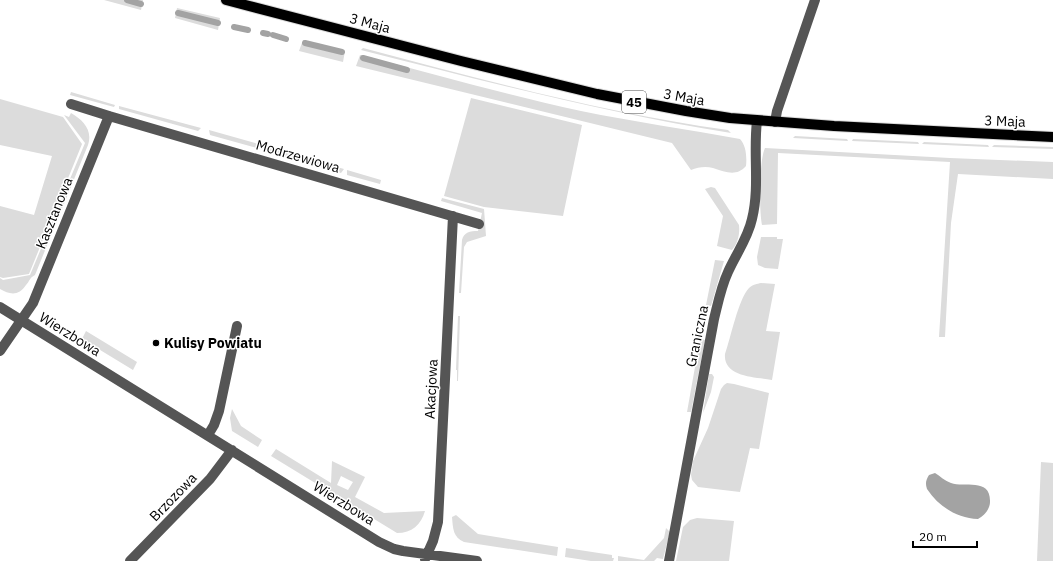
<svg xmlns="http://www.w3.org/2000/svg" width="1053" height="561" viewBox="0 0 1053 561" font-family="'IBM Plex Sans',sans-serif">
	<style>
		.green { fill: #dcdcdc; fill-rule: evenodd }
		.water { fill: #a3a3a3 }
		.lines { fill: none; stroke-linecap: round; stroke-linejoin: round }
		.stream { stroke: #a3a3a3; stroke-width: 6 }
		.major-casing { stroke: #dbdbdb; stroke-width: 12 }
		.minor { stroke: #555; stroke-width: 10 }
		.major { stroke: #000; stroke-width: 10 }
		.poi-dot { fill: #000; stroke: #fff; stroke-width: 1.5 }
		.labels { text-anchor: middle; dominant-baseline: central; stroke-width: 3; stroke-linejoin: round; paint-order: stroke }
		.shield { fill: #fff; stroke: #4c4c4c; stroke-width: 1 }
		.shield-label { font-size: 13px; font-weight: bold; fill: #000 }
		.street-label { font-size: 14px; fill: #000; stroke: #fff }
		.poi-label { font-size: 14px; font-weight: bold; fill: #000; stroke: #fff; text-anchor: start }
	</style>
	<rect width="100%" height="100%" fill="#fff"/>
	<!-- green -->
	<path class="green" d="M 104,0 L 143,0 L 141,10 Z
		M 177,8 L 220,18 L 218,30 L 175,18 Z
		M 303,40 L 345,51 L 343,62 L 299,51 Z
		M 363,48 C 484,80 604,113 728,130 L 731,133 C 605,113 484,81 361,50 Z
		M 360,55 C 434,74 507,95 581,111 C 634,122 687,129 740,139 C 746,145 747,157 746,166 C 736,177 726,172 713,168 C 706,166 698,167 691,170 L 672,143 L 356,66 Z
		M 71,92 L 115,105 L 114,107 L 70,95 Z
		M 471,98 L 582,125 L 563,216 L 484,207 L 444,196 Z
		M 0,99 L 63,117 L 82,144 L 29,274 L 3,278 L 0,277 L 0,206 L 34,215 L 52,156 L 0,145 Z
		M 119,106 L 201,128 L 198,131 L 119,109 Z
		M 71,113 C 83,120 93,130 88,145 L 35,275 C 29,278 30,281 26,285 C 19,296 10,295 0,289 L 0,278 L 3,280 L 30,275 L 85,143 L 64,115 L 69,117 Z
		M 209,130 L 280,150 L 279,154 L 210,135 Z
		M 795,136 L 847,139 L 848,141 L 793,138 Z
		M 853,139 L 918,142 L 919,144 L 852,141 Z
		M 924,142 L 988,145 L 989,147 L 922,144 Z
		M 994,145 L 1053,147 L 1053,149 L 992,147 Z
		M 765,148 L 950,158 L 1053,162 L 1053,179 L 958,174 L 951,223 L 945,337 L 939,337 L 950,162 L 778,153 L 777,224 L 762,225 C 759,211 759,160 765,148 Z
		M 284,152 L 344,169 L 341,173 L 283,156 Z
		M 347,170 L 381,180 L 380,184 L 347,175 Z
		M 711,187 L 715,188 L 739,225 C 740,233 738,244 732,250 L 717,246 L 723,216 L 705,189 Z
		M 442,198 L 484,209 L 486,236 L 467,242 L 464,247 L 461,293 L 459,293 L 462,240 C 464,232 470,231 478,231 L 482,213 L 441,201 Z
		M 761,237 L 777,237 L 777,239 L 783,239 L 778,269 L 765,268 L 758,265 L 757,257 Z
		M 715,260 L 724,261 L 711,306 L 706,305 Z
		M 761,283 L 775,284 L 766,331 L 780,332 L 772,380 C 754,377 723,377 725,354 C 731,337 738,300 749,288 C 753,284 757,284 761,283 Z
		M 458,316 L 460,316 L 458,381 L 457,381 L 457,370 L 456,370 Z
		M 86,331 L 137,362 L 133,370 L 82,339 Z
		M 700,339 L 705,340 L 691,412 L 687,412 Z
		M 709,374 L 712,374 L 714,377 L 711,392 L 703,413 Z
		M 727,383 L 734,384 L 769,393 L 759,449 L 750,448 L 740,492 L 698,487 L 692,480 L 691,475 L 693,461 L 708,428 L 721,389 L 724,385 Z
		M 232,409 L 241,426 L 262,440 L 258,447 L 232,431 L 230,418 Z
		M 276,449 L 331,483 L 332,461 L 365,477 L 355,497 L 384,513 L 425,511 C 421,525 412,533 397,533 L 271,456 ZM 341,476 L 353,482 L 348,490 L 337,485 Z
		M 1041,462 L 1053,463 L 1053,561 L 1037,561 Z
		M 456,515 L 478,534 L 558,547 L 557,556 L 464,542 C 453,537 453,529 452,517 Z
		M 697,518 L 734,521 L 729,561 L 676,561 L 683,527 L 690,520 Z
		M 666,528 L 670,532 L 663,559 L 657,558 L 654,561 L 618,561 L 618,556 L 644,560 L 664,538 Z
		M 566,548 L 612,555 L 612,558 L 614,558 L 613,561 L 591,561 L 565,557 Z"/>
	<!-- water -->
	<path class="water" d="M 935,473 C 940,476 945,481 951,483 C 964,488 991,477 990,502 C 990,509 984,516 978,519 C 957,518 939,507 927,489 C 925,483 926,480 929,475 Z"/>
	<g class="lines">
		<!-- stream -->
		<path class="stream" d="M 127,0 L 141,4
			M 178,13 L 218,23
			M 234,27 L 248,30
			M 263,33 L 268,34
			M 273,35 L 286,39
			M 305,43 L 342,52
			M 363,58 L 407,70"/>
		<!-- major casing -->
		<g class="major-casing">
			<path id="major" d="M 226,0 L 461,61 L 597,94 L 686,111 L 730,118 L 834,126 L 1053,137"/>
		</g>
		<!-- minor -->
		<path class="minor" d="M 109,116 L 479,224
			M 775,122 L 777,111 L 815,0
			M 0,307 L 379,542 L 394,549 L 403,551 L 477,561
			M 0,351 L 33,303 L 109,116 L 71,104
			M 208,435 L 214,425 L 219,411 L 237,326
			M 425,559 L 433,541 L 438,522 L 453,216
			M 130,561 L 210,479 L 232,450
			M 669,561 L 714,319 C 718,303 721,287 728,272 C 736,254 748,238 752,219 C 760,187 753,153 757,121"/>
		<!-- major -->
		<use href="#major" class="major"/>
	</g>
	<!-- markers -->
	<circle class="poi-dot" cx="156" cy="343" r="4"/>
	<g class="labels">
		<!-- shield labels -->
		<rect class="shield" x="622" y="91" width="24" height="22" rx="3"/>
		<g class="shield-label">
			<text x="634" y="102">45</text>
		</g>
		<!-- street labels -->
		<g class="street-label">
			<text transform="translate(370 23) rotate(15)">3 Maja</text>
			<text transform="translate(684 97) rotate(10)">3 Maja</text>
			<text transform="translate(1005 121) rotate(2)">3 Maja</text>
			<text transform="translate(298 156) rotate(16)">Modrzewiowa</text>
			<text transform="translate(54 213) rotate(-68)">Kasztanowa</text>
			<text transform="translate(70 334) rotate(32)">Wierzbowa</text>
			<text transform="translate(697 336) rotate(-78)">Graniczna</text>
			<text transform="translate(431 389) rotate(-87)">Akacjowa</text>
			<text transform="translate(173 497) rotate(-46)">Brzozowa</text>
			<text transform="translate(344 503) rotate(32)">Wierzbowa</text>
		</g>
		<!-- poi labels -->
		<g class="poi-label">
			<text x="164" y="343">Kulisy Powiatu</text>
		</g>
	</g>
	<!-- scale -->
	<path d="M913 541v6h64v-6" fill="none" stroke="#000000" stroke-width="2"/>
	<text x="919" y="541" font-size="12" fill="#000000" stroke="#ffffff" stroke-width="3" paint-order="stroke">20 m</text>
</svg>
